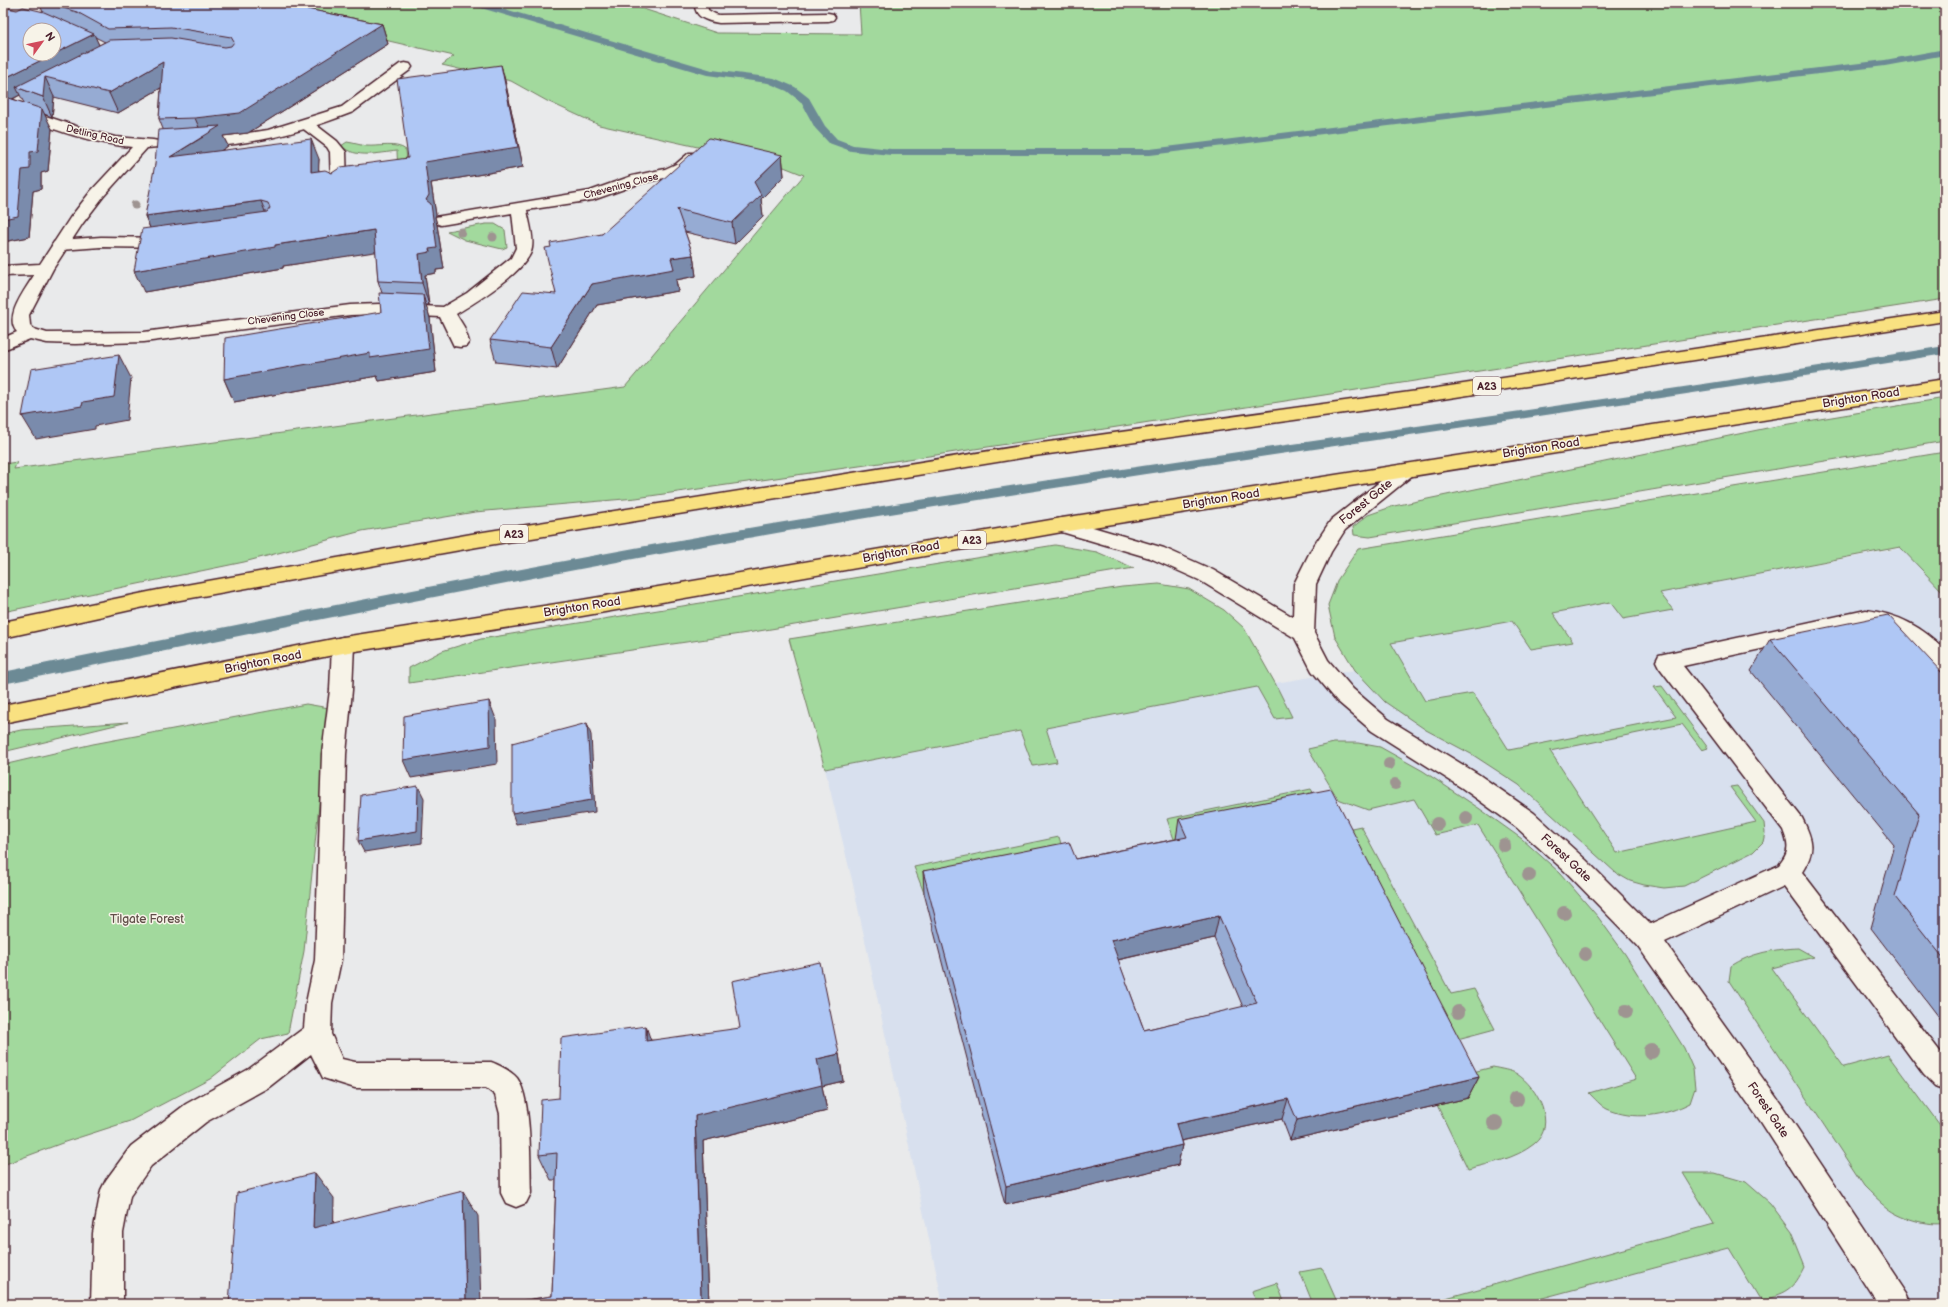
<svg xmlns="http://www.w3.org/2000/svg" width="1948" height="1307" viewBox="0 0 1948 1307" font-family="'Balsamiq Sans',sans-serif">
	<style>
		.built { fill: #d8e0ee }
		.green { fill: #a2d99d; stroke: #767c64 }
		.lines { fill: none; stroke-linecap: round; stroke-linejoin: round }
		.stream { fill: #6c8a95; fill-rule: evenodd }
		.service-casing { stroke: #4a1f2b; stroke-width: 3 }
		.minor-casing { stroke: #4a1f2b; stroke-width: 3 }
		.primary-casing { stroke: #4a1f2b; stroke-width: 3 }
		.service { fill: #f7f3e8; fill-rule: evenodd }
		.minor { fill: #f7f3e8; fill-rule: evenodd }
		.primary { fill: #f9e181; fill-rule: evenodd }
		.tree { fill: #9e9491 }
		.wall { fill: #96abd3; stroke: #4a1f2b; fill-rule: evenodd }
		.shaded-wall { fill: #7a8bac; stroke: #4a1f2b }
		.building { fill: #afc7f5; stroke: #4a1f2b; fill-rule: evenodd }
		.labels { text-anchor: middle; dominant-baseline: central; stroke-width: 3; stroke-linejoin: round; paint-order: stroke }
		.far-street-label { font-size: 10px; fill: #4a1f2b; stroke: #f7f3e8 }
		.shield { fill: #f7f3e8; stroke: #7e5f64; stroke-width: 1 }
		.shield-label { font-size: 11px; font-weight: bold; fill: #4a1f2b }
		.street-label { font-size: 12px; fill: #4a1f2b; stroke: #f7f3e8 }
		.park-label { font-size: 12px; fill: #604e48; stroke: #f7f3e8 }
	</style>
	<rect width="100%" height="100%" fill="#e9eaeb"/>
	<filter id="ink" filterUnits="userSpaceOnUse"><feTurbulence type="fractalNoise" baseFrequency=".025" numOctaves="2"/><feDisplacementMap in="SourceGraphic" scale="8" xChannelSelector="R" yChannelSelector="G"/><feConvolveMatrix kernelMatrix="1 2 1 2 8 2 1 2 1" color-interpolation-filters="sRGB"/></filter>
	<g filter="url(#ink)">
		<!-- built -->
		<path class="built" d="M 1912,546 L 1945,579 L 1945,1304 L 943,1304 L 852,880 L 825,769 L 1275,683 L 1355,670 L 1391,643 L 1512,621 L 1532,649 L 1573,642 L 1552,613 L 1610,602 L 1673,610 L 1660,593 Z"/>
		<!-- green -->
		<path class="green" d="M 277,3 L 625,3 L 717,33 L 861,34 L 859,3 L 1945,3 L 1945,299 L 936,455 L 636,498 L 475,512 L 362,531 L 244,562 L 3,612 L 3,464 L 17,462 L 14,469 L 625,387 L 804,175 L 751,154 L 747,158 L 599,125 L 547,101 L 511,81 L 442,65 L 454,56 L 328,27 Z
			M 347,142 C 354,143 360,145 366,146 C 379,147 396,142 406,150 L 408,175 L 398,176 L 397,151 C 379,153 356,159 341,146 Z
			M 486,224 L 495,224 L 505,230 L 507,247 L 502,249 L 465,240 L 447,231 Z
			M 1945,398 L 1945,441 L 1370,537 L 1354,535 L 1353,527 L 1368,515 L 1394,506 L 1772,427 Z
			M 1945,452 L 1945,577 L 1943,577 L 1945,579 L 1945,594 L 1900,547 L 1660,593 L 1673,610 L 1623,619 L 1610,602 L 1553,613 L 1573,642 L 1531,649 L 1512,621 L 1391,643 L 1425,701 L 1473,693 L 1509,750 L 1676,717 L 1654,687 L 1662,686 L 1708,748 L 1702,750 L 1682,724 L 1550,751 L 1617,853 L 1756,822 L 1730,787 L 1737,786 L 1764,823 L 1765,833 L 1763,842 L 1753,852 L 1684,886 L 1664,888 L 1644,885 L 1630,881 L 1616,873 L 1519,785 L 1473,755 L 1426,730 L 1385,702 L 1355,670 L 1335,637 L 1328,605 L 1338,579 L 1358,549 Z
			M 1055,545 L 1097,552 L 1134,568 L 747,633 L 409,683 L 409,668 L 442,651 L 481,639 Z
			M 1159,584 L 1189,589 L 1224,610 L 1244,628 L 1275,683 L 1292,717 L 1275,719 L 1257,687 L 1046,728 L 1057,762 L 1033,766 L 1020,731 L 825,769 L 789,639 L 1122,587 Z
			M 306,704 L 329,708 L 304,951 L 288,1033 L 261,1039 L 210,1079 L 130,1121 L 65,1142 L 3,1165 L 3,765 L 93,744 Z
			M 128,722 L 3,752 L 3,734 L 21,730 Z
			M 1334,743 L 1358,743 L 1380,747 L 1423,771 L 1480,809 L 1522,839 L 1560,873 L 1598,917 L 1625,954 L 1684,1048 L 1693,1069 L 1695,1088 L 1690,1103 C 1665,1116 1634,1121 1607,1109 C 1601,1106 1594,1098 1589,1093 L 1636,1079 L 1478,825 L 1435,835 L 1414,799 L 1368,810 L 1338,799 L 1308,749 Z
			M 1311,789 L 1325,812 L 1175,842 L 1167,819 Z
			M 1361,826 L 1451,994 L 1474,989 L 1495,1029 L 1450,1041 L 1342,830 Z
			M 1059,837 L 1067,864 L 924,893 L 914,867 Z
			M 1798,948 L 1814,957 L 1772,968 L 1844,1067 L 1888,1055 L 1945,1132 L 1945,1223 C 1930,1227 1899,1217 1887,1207 C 1879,1201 1871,1193 1864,1186 L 1729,981 L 1731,966 C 1751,953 1774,949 1798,948 Z
			M 1493,1067 C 1500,1069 1511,1070 1517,1074 C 1537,1087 1558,1125 1534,1144 C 1515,1159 1491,1163 1468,1169 L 1437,1105 L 1457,1076 Z
			M 1683,1173 L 1715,1173 L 1746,1182 L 1770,1203 L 1791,1231 L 1805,1266 C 1793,1290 1787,1295 1761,1301 L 1729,1248 L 1520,1304 L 1424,1304 L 1714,1224 Z
			M 1322,1268 L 1338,1304 L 1313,1304 L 1300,1272 Z
			M 1277,1283 L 1285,1304 L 1257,1304 L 1252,1291 Z"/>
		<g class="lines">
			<!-- stream -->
			<path class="stream" d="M 469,3 L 484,3 L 712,70 L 774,78 L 795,87 L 809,98 L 825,126 L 837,139 L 853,145 L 891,149 L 1150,149 L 1885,60 L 1945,49 L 1945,55 L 1885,66 L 1150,155 L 891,155 L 851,151 L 829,143 L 815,128 L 801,102 L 787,91 L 768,83 L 707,75 L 471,5 Z
				M 1945,346 L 1945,354 L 1869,366 C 1509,423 1147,470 788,531 C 525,577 264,631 3,684 L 3,672 C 265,619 527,565 790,521 C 1174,457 1561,409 1945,346 Z"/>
			<!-- service casing -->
			<g class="service-casing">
				<path id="service" d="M 695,3 L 707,3 L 708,10 L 715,14 L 719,15 L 828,13 L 833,14 L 835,17 L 833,20 L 828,21 L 719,23 C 706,21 694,17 695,3 Z
					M 405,63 L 410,64 L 412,67 L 410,70 L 353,112 L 343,112 L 341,109 L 343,106 L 400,64 Z
					M 306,120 L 311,121 L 337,141 L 346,152 L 347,187 L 344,190 L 339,192 L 334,190 L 331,187 L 330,152 L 327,147 L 301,127 L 299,124 L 301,121 Z
					M 101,237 L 169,238 L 175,240 L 177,243 L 175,246 L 169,248 L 101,247 L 60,250 L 54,248 L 52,245 L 54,242 L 60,240 Z
					M 1407,464 L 1414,466 L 1417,470 L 1414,474 L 1345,530 L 1331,552 L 1316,584 L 1314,633 L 1328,660 L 1353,689 L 1388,719 L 1478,774 L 1534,813 L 1586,860 L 1650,924 L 1779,865 C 1790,851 1789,846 1783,830 L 1659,667 L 1656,661 L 1659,655 L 1866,610 C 1899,614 1922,627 1945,650 L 1945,672 C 1934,669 1929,661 1921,653 C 1905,637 1888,628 1866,626 L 1683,666 L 1802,818 C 1813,840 1816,850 1802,872 L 1945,1058 L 1945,1090 L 1935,1086 L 1924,1075 L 1784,886 L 1665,942 L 1781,1104 L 1907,1293 L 1912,1304 L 1878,1304 L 1761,1122 L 1638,946 L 1568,874 L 1516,827 L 1462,788 L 1372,731 L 1337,701 L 1312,671 L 1295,638 L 1199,580 L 1150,558 L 1055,530 L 1052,525 L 1055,520 L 1062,518 L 1164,548 L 1213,570 L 1293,617 L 1294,584 L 1311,550 L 1331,520 L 1400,466 Z
					M 343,637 L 351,639 L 354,645 L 352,690 L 346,754 L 341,960 L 332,1003 L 331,1034 L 342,1059 L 355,1062 L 491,1062 C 499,1065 511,1071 517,1078 C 532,1098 530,1167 531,1193 L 526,1203 L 516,1207 L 506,1203 L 501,1193 L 500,1114 L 495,1095 L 486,1088 L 355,1088 L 323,1078 L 311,1054 L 269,1087 L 206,1122 L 151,1166 L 130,1196 L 123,1233 L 123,1304 L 91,1304 L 93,1233 L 101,1190 L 106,1180 L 131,1146 L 186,1104 L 249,1069 L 304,1028 L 306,1003 L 315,960 L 322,754 L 330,690 L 332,645 L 335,639 Z"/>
			</g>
			<!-- minor casing -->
			<g class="minor-casing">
				<path id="minor" d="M 3,102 L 91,131 L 115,137 L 153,140 L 158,141 L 160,144 L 158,147 L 147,148 L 103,197 L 83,223 L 53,269 L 29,315 L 30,325 L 34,329 L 47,333 L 144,332 L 350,305 L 380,304 L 443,307 L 467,293 L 511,258 L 516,248 L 512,213 L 441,225 L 435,223 L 433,220 L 435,217 L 590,191 L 632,176 L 665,169 L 676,164 L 689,153 L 699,153 L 702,156 L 686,170 L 674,176 L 641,183 L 593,200 L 527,210 C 529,222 534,236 532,248 C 529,270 474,303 456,314 L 464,327 L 469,342 L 466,346 L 460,347 L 454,346 L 440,317 L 380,314 L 350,315 L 144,342 L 75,344 L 47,343 L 30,339 L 3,350 L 3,338 L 17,332 C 3,317 26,289 34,275 L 3,276 L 3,266 L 40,264 L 70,218 L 91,191 L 132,147 C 87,143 45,126 3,111 Z
					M 348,105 L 353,106 L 355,109 L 353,112 C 317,126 280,138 241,143 C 226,146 210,146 195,146 L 190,145 L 188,142 L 190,139 L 195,138 L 235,135 L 268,130 Z"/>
			</g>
			<!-- primary casing -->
			<g class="primary-casing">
				<path id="primary" d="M 1945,311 L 1945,321 L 1417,403 L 1027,457 L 477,547 L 158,604 L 3,638 L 3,622 L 158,590 L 477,533 L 1027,445 L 1417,391 Z
					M 1945,379 L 1945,391 L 1062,532 L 582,616 L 343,653 L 3,723 L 3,705 L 343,637 L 582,600 L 1062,518 Z"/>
			</g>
			<!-- service -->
			<use href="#service" class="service"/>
			<!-- minor -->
			<use href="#minor" class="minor"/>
			<!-- primary -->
			<use href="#primary" class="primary"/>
		</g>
		<!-- trees -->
		<g class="tree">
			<circle cx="135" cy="205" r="4.5"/>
			<circle cx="461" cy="232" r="4.5"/>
			<circle cx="493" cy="237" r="4.5"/>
			<circle cx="1389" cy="764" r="6"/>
			<circle cx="1395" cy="784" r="6"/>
			<circle cx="1466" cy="818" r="7"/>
			<circle cx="1437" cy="824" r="7"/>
			<circle cx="1504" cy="845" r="7"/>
			<circle cx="1529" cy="875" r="7"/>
			<circle cx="1564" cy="913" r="7"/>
			<circle cx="1585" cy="954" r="7"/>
			<circle cx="1626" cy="1011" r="7"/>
			<circle cx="1458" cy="1012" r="7"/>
			<circle cx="1651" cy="1051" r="8"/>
			<circle cx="1516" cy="1099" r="8"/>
			<circle cx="1495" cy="1123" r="8"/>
		</g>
		<!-- wall -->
		<path class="wall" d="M 39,3 L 277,3 L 382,24 L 388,44 L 248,133 L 223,136 L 228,146 L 221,151 L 319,159 L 318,170 L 332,173 L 408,158 L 501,65 L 506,85 L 523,167 L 431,183 L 436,215 L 435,217 L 437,225 L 444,269 L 436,270 L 436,273 L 425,275 L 429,305 L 426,305 L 430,318 L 436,372 L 379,381 L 377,376 L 234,402 L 224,379 L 381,312 L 382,293 L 378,281 L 376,251 L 283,266 L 283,268 L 144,292 L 150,228 L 145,216 L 163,129 L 159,119 L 161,88 L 118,113 L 54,97 L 52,117 L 44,114 L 52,129 L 48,171 L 41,173 L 41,189 L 33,191 L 29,237 L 3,242 L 3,7 L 17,10 L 43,12 ZM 95,37 L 105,42 L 99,45 ZM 20,95 L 24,103 L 13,99 Z
			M 782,155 L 784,176 L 761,199 L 763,216 L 735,244 L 685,232 L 693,255 L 696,276 L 676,280 L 678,291 L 597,305 L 557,369 L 496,362 L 490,340 L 556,294 L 551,247 L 602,234 Z
			M 1770,639 L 1945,676 L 1945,1025 L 1871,928 L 1894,845 L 1751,671 Z
			M 1179,819 L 1479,1077 L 1468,1098 L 1290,1140 L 1282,1119 L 1181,1141 L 1182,1145 L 1178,1165 L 1005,1205 L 924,893 L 923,871 L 1076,859 L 1176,839 ZM 1214,938 L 1243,1007 L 1144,1030 L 1118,960 Z
			M 650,1040 L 839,1054 L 843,1081 L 822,1086 L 827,1111 L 703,1141 L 709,1304 L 501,1304 L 552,1296 L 556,1180 L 551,1180 L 539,1155 L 559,1098 Z"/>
		<!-- shaded-wall -->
		<path class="shaded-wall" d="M 382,24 L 388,44 L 248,133 L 223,136 L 228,146 L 179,178 L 170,157 L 203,137 L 195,118 Z
			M 94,34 L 103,54 L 45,77 L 54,97 L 52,117 L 43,97 L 16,87 L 20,95 L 8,101 L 3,92 L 3,79 Z
			M 163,62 L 171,82 L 118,113 L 109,93 Z
			M 501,65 L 506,85 L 523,167 L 431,183 L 436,215 L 435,217 L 437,225 L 444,269 L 436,270 L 436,273 L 425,275 L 429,305 L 422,283 L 419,254 L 426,200 L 425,162 Z
			M 42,109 L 52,129 L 48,171 L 41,173 L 41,189 L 33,191 L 29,237 L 3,242 L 3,219 L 22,170 Z
			M 311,139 L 319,159 L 318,192 L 311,172 Z
			M 782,155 L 784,176 L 761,199 L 763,216 L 735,244 L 732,223 L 754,182 Z
			M 261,201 L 269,222 L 154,237 L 145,216 Z
			M 374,230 L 381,251 L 283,266 L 283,268 L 144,292 L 134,271 L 275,245 Z
			M 693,255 L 696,276 L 676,280 L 678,291 L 597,305 L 557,369 L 551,347 L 592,284 L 671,258 Z
			M 423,295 L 430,318 L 436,372 L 379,381 L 377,376 L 234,402 L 224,379 Z
			M 119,355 L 131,378 L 127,420 L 95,426 L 95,429 L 36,439 L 22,416 L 83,402 Z
			M 489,701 L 496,719 L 497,764 L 411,778 L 403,760 Z
			M 587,723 L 591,735 L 595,812 L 516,824 L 512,813 Z
			M 418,786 L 424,798 L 422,843 L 364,852 L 358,841 Z
			M 1219,916 L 1214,938 L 1108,962 L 1111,940 Z
			M 646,1026 L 655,1053 L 646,1041 Z
			M 839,1054 L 843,1081 L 822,1086 L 827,1111 L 703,1141 L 709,1304 L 704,1304 L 701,1298 L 695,1116 L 817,1059 Z
			M 1479,1077 L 1468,1098 L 1290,1140 L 1297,1120 Z
			M 1288,1099 L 1282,1119 L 1171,1143 L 1176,1124 Z
			M 1182,1145 L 1178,1165 L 1005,1205 L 1006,1186 Z
			M 315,1173 L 334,1198 L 333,1251 L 313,1228 Z
			M 463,1191 L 478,1216 L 481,1304 L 466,1304 Z"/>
		<!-- building -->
		<path class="building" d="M 46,3 L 277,3 L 382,24 L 240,113 L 195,118 L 159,119 L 163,62 L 109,93 L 45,77 L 43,97 L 16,87 L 109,40 L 171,38 L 225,47 L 231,46 L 234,42 L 231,37 L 171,27 L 108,29 L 77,12 Z
			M 3,7 L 17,10 L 23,7 L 44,12 L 94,34 L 54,54 L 54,30 L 30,30 L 30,54 L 54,54 L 3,79 Z
			M 501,65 L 518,147 L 425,162 L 429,195 L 426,200 L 431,204 L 437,248 L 429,249 L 430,252 L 419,254 L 422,283 L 378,281 L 374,230 L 275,245 L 275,247 L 134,271 L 142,229 L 267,212 L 270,208 L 268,203 L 261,201 L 145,216 L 155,164 L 158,130 L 220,126 L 170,157 L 311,139 L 311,172 L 325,170 L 332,173 L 341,167 L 408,158 L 397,79 Z
			M 9,98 L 42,109 L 38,151 L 30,152 L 30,169 L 22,170 L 18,216 L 3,219 L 3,100 Z
			M 709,138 L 782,155 L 754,182 L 761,195 L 732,223 L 677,209 L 693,255 L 671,258 L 674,269 L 592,284 L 551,347 L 490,340 L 523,291 L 556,294 L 545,248 L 551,247 L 550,243 L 602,234 Z
			M 379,293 L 423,295 L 429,349 L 370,358 L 370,353 L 224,379 L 225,338 L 381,312 Z
			M 119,355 L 114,397 L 83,402 L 82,406 L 22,416 L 31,369 Z
			M 1888,615 L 1945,676 L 1945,960 L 1895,897 L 1919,814 L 1770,639 Z
			M 489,701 L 490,746 L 403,760 L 404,716 Z
			M 587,723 L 592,800 L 512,813 L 512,743 Z
			M 418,786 L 417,831 L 358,841 L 361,795 Z
			M 1331,789 L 1479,1077 L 1297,1120 L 1288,1099 L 1176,1124 L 1182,1145 L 1006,1186 L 923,871 L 1069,842 L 1076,859 L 1187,837 L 1179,819 ZM 1219,916 L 1257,1003 L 1144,1030 L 1111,940 Z
			M 820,962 L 839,1054 L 817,1059 L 822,1085 L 695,1116 L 701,1298 L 668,1303 L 668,1304 L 501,1304 L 552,1296 L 557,1153 L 539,1155 L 541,1100 L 559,1098 L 561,1038 L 646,1026 L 646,1041 L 740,1028 L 732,981 Z
			M 315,1173 L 313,1228 L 463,1191 L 466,1304 L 229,1304 L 237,1193 Z"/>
	</g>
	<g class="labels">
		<!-- far-street labels -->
		<g class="far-street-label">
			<text transform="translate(95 135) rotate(13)">Detling Road</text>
			<text transform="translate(621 186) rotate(-15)">Chevening Close</text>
			<text transform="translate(286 317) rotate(-7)">Chevening Close</text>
		</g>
		<!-- shield labels -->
		<g class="shield">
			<rect x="1473" y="377" width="28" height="18" rx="3"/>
			<rect x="500" y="525" width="28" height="18" rx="3"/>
			<rect x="958" y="531" width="28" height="18" rx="3"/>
		</g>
		<g class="shield-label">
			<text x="1487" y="386">A23</text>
			<text x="514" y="534">A23</text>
			<text x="972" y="540">A23</text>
		</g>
		<!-- street labels -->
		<g class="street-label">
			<text transform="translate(1861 398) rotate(-9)">Brighton Road</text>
			<text transform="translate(1541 448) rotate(-9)">Brighton Road</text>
			<text transform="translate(1221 499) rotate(-9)">Brighton Road</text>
			<text transform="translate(1366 502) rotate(-39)">Forest Gate</text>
			<text transform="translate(901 552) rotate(-10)">Brighton Road</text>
			<text transform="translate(582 607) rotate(-9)">Brighton Road</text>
			<text transform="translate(263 662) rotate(-11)">Brighton Road</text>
			<text transform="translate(1566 858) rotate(43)">Forest Gate</text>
			<text transform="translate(1768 1110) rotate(56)">Forest Gate</text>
		</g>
		<!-- park labels -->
		<g class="park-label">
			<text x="147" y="919">Tilgate Forest</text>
		</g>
	</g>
	<!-- margin -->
	<rect width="1948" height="1307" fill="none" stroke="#f7f3e8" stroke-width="16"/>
	<rect x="8" y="8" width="1932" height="1291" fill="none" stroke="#4a1f2b" stroke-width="1.5" filter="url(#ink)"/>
	<!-- north arrow -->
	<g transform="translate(42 42) rotate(57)"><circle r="19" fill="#f7f3e8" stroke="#b29e9c"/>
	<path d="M0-3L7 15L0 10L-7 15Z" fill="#d1495b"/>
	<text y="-6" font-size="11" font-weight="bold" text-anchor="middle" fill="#4a1f2b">N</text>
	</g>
</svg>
